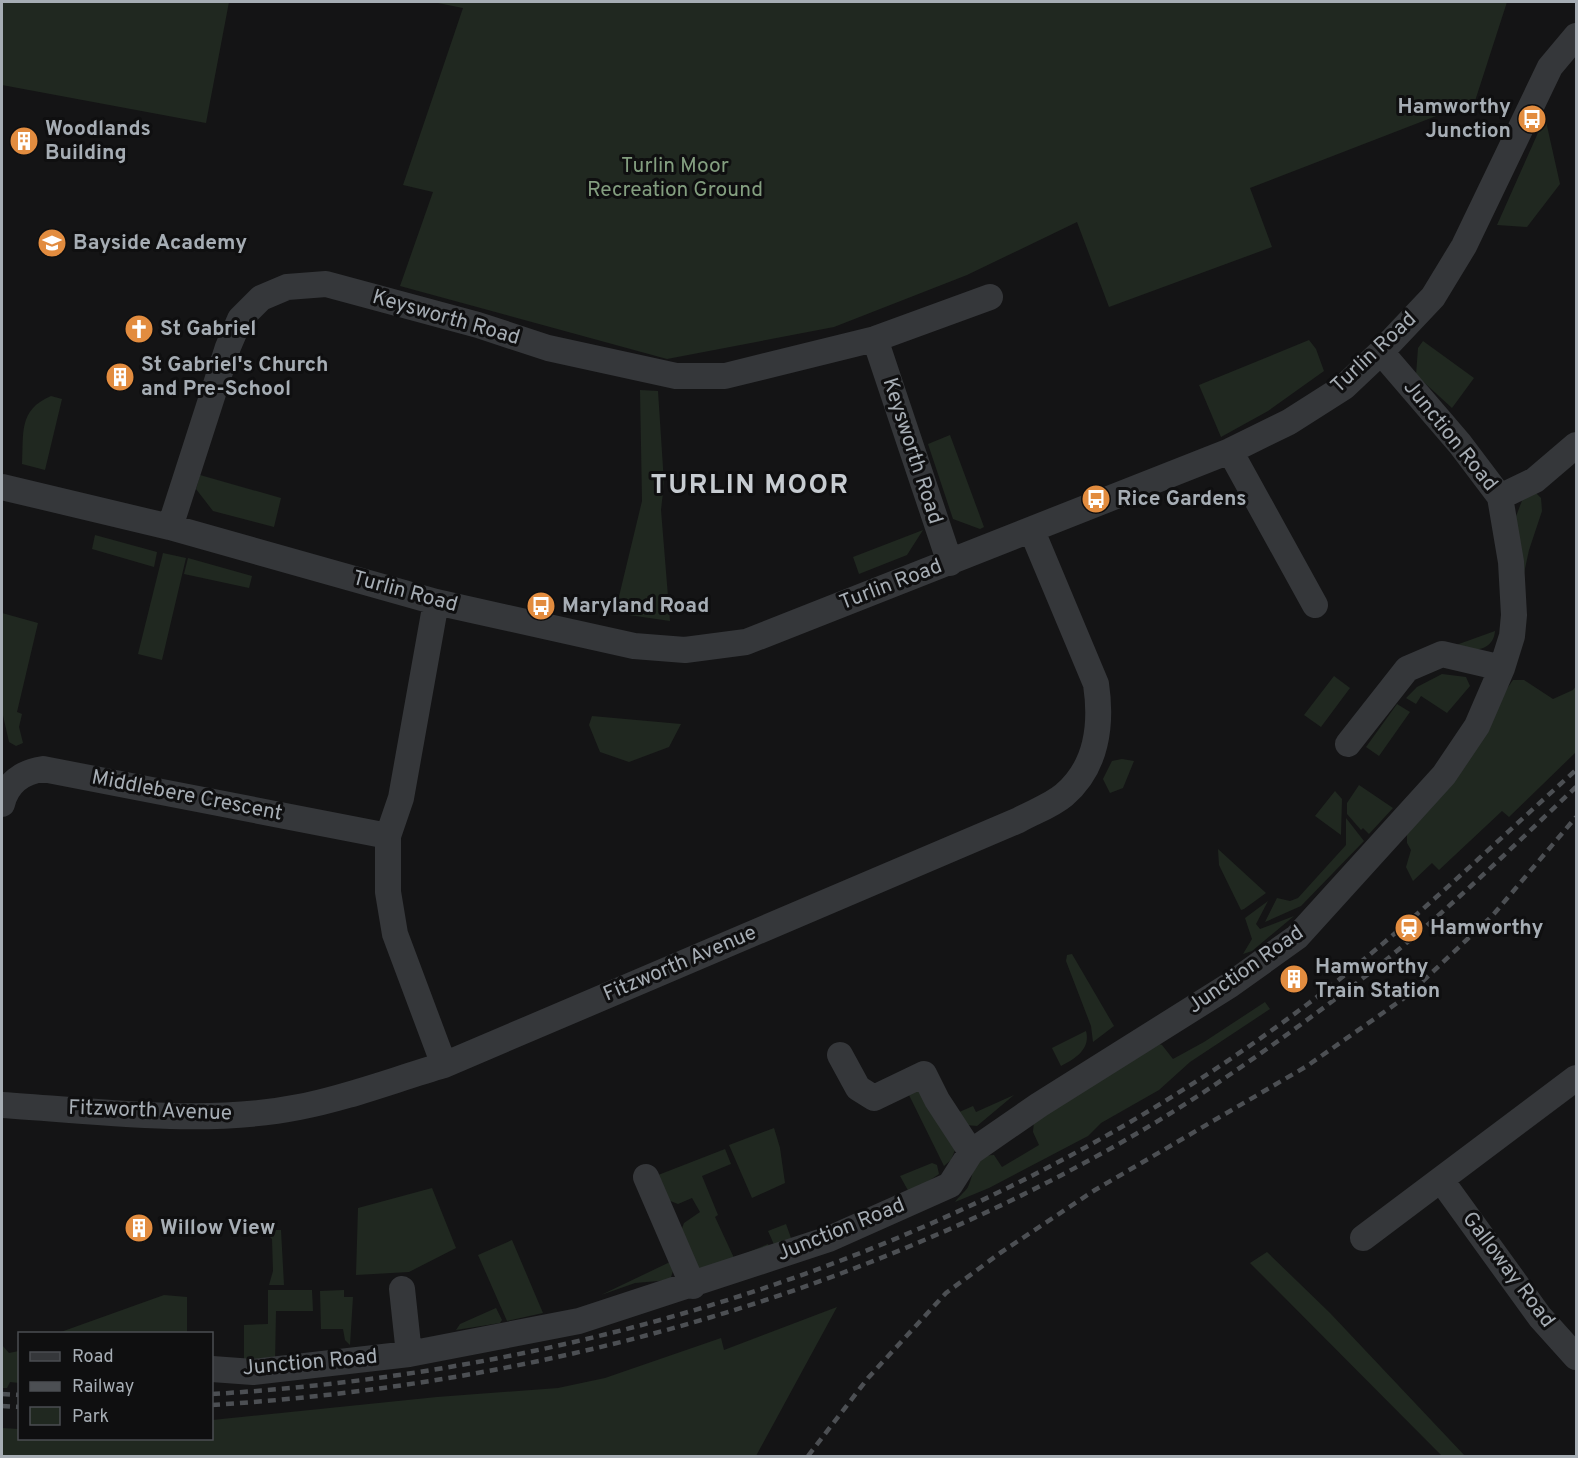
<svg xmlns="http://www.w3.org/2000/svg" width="1578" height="1458" viewBox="0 0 1578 1458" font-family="Overpass,sans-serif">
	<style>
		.green { fill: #202820 }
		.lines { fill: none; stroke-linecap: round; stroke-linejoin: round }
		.street { stroke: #35373a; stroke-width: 26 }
		.rail { stroke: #4c4f53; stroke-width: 4.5; stroke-dasharray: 8 6; stroke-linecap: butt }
		.labels { text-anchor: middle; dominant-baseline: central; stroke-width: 6; stroke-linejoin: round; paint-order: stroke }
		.poi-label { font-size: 21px; font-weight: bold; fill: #a6adb4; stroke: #0f0f10; text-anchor: start }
		.park-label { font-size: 21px; fill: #839e7f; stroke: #0f0f10 }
		.street-label { font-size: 21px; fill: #a6adb4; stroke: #0f0f10 }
		.district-label { font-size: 27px; font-weight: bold; letter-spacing: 1.5px; fill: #c7ccd1; stroke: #0f0f10 }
	</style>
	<rect width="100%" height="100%" fill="#141415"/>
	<!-- green -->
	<path class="green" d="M 2,2 L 229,2 L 206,123 L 2,85 Z
		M 433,2 L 1507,2 L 1475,101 L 1250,188 L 1272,247 L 1109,307 L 1077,222 L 967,275 L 834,327 L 667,359 L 400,286 L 433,192 L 403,185 L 463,8 Z
		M 1545,117 L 1560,184 L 1527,227 L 1497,225 Z
		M 1309,340 L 1316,349 L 1324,371 L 1268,411 L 1221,437 L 1199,385 Z
		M 1423,341 L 1474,378 L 1452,408 L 1416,375 L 1418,348 Z
		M 640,390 L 658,391 L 664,483 L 661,510 L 670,621 L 615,613 L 642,501 Z
		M 51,396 L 62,399 L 45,470 L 22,464 C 24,433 18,410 51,396 Z
		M 950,435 L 984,527 L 980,529 L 953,519 L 928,444 Z
		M 200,475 L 281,498 L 274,527 L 213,511 L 196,489 Z
		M 1536,493 L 1541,498 L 1542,511 L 1529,550 L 1523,578 L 1515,519 L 1523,498 Z
		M 923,530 L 907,555 L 859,574 L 853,557 Z
		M 95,535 L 157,552 L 154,567 L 92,549 Z
		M 163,553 L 186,558 L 162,660 L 138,654 Z
		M 188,558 L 252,576 L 249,588 L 184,574 Z
		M 2,613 L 38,623 L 17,712 L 22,714 L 19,727 L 23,743 L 16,746 L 9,742 L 2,711 Z
		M 1495,631 C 1493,656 1463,650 1445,649 Z
		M 1442,674 L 1466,677 L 1470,686 L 1447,713 L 1421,696 L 1416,704 L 1406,698 L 1417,687 Z
		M 1334,676 L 1350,688 L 1321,727 L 1304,715 Z
		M 1513,680 L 1524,680 L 1553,699 L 1573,690 L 1576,686 L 1576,752 L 1509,817 L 1502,811 L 1439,870 L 1432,863 L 1413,881 L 1406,867 L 1411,850 L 1407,843 L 1407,834 Z
		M 1397,704 L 1410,712 L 1379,756 L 1366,747 Z
		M 592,716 L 681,724 L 669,747 L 629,762 L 600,752 L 589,725 Z
		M 1122,759 L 1134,761 L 1123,788 L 1110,793 L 1103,779 L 1112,761 Z
		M 1359,785 L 1393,808 L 1369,834 L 1363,828 L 1361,830 L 1347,814 L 1347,803 Z
		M 1335,791 L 1342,799 L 1341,835 L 1315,816 Z
		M 1346,818 L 1364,841 L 1301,906 L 1265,922 L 1277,898 L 1290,901 L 1298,898 L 1346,845 Z
		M 1218,849 L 1266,893 L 1244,909 L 1241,910 L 1219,865 Z
		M 1268,901 L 1256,924 L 1260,929 L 1294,916 L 1252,951 L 1243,954 L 1252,939 L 1245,918 Z
		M 1072,954 L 1114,1026 L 1093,1042 L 1091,1026 L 1066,961 L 1067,955 Z
		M 1265,1002 L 1270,1009 L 1190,1062 L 1159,1090 L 1101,1123 L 1088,1136 L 989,1188 L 955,1202 C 958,1197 964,1193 968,1187 C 975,1173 971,1156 994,1155 L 1002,1167 L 1039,1145 L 1033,1132 L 1034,1122 L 1157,1043 L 1162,1045 L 1173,1059 L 1204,1042 Z
		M 1086,1031 C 1091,1049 1075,1059 1061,1066 L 1052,1048 Z
		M 920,1091 L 955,1150 L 951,1160 L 944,1166 L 908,1093 Z
		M 1014,1095 L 977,1126 L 966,1125 L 957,1113 L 973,1106 L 976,1112 Z
		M 774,1128 L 780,1148 L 785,1183 L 752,1198 L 729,1145 Z
		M 725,1149 L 731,1164 L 702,1176 L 718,1215 L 715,1217 L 734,1258 L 768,1244 L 771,1250 L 700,1273 L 681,1231 L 684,1223 L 700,1212 L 692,1198 L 678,1204 L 668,1200 L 653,1177 Z
		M 932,1163 L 937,1165 L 939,1174 L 910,1194 L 900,1176 Z
		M 432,1188 L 456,1248 L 409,1272 L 356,1275 L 358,1208 Z
		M 786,1224 L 791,1238 L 776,1249 L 768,1231 Z
		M 272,1230 L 281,1230 L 284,1285 L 269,1285 L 273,1271 L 272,1239 L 267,1234 Z
		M 512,1240 L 543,1313 L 507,1321 L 478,1255 Z
		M 1267,1252 L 1330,1313 L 1465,1456 L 1442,1456 L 1250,1263 Z
		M 670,1262 L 673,1271 L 670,1280 L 635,1283 L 601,1295 Z
		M 268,1290 L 312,1290 L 313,1311 L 276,1311 L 275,1363 L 244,1363 L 244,1325 L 268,1324 Z
		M 344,1290 L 344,1297 L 353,1297 L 350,1345 L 345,1340 L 343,1329 L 321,1329 L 320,1291 Z
		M 164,1295 L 187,1297 L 187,1333 L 58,1333 Z
		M 837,1307 L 756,1456 L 2,1456 L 2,1428 L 19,1429 L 20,1438 L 212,1438 L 212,1420 L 437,1397 L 558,1388 L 605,1378 L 721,1338 L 724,1350 Z
		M 496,1308 L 502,1320 L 500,1323 L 456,1330 L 460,1324 Z
		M 2,1345 L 9,1353 L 19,1351 L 20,1383 L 10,1382 L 7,1388 L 2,1388 Z"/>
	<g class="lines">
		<!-- street -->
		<path class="street" d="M 875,339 L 950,563
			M 1230,451 L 1315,605
			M 2,487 L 170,527 L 436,602 L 634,646 L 685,650 L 746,642 L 1230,451 L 1289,422 L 1344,387 L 1381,352 L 1433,297 L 1464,246 L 1550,67 L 1576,36
			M 1500,497 L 1535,480 L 1576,445
			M 170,527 L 228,347 L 240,319 L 261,298 L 287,287 L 326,284 L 478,325 L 548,348 L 676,376 L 725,376 L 875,339 L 990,297
			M 436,602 L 401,798 L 388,836 L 388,892 L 395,934 L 444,1065
			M 1348,744 L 1407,669 L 1442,654 L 1502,668
			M 2,804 C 7,783 22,772 43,769 L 388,836
			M 840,1055 L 858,1088 L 874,1098 L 924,1074 L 937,1100 L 971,1152
			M 2,1105 C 98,1111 204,1126 299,1107 C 347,1098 396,1079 444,1065 L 1019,820 C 1033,812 1051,806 1064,795 C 1097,767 1102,724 1096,684 L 1032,531
			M 646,1177 L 693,1286
			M 1441,1180 L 1540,1317 L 1576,1357
			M 1363,1238 L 1576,1078
			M 402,1289 L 409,1354
			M 212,1369 L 253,1372 L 409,1354 L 579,1321 L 829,1239 L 950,1185 L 971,1152 L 1039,1105 L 1230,985 L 1297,937 L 1444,775 L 1477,726 L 1502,668 L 1512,636 L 1514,615 L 1511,562 L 1500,497 L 1460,444 L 1381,352"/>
		<!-- rail -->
		<path class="rail" d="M 2,1394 L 20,1395
			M 212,1394 C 606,1371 991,1242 1309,1003 C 1404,931 1488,849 1576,770
			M 212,1405 C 531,1385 843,1301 1122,1142 C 1200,1098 1274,1045 1346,991 C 1428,930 1502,857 1576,787
			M 2,1406 L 20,1407
			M 808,1456 L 868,1378 L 946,1293 L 1000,1253 L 1095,1190 L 1307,1066 L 1407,996 L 1493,915 L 1576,817"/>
	</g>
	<!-- icons -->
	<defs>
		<g id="bus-disc" transform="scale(1.5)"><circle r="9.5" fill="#e28c3f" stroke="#0f0f10"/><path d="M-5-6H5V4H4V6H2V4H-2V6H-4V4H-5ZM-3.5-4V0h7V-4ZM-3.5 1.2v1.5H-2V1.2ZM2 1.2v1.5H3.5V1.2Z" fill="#fff"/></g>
		<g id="building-disc" transform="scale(1.5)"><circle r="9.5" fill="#e28c3f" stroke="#0f0f10"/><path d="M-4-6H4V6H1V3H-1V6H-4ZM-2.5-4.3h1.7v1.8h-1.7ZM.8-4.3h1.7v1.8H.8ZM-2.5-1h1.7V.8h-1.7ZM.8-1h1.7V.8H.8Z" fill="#fff"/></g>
		<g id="school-disc" transform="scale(1.5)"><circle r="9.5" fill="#e28c3f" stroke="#0f0f10"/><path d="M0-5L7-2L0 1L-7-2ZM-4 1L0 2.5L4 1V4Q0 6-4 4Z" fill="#fff"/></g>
		<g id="church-disc" transform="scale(1.5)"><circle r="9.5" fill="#e28c3f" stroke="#0f0f10"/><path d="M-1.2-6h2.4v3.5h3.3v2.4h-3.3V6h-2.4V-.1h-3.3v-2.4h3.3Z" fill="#fff"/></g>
		<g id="station-disc" transform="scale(1.5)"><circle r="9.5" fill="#e28c3f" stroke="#0f0f10"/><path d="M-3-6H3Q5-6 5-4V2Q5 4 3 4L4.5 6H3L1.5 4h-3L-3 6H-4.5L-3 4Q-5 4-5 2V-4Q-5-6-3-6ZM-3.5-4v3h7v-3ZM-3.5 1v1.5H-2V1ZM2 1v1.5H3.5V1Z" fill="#fff"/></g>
	</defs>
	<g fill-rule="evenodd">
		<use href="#bus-disc" x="1532" y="119"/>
		<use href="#building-disc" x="24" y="141"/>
		<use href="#school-disc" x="52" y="243"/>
		<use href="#church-disc" x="139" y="329"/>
		<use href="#building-disc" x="120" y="377"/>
		<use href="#bus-disc" x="1096" y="499"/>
		<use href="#bus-disc" x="541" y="606"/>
		<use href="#station-disc" x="1409" y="928"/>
		<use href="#building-disc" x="1294" y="979"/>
		<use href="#building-disc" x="139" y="1228"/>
	</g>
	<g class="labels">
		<!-- poi labels -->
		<g class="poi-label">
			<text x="1511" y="107" text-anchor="end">Hamworthy<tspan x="1511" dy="24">Junction</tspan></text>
			<text x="45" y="129">Woodlands<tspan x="45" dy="24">Building</tspan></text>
			<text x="73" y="243">Bayside Academy</text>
			<text x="160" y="329">St Gabriel</text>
			<text x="141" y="365">St Gabriel's Church<tspan x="141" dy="24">and Pre-School</tspan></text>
			<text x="1117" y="499">Rice Gardens</text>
			<text x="562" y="606">Maryland Road</text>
			<text x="1430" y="928">Hamworthy</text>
			<text x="1315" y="967">Hamworthy<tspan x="1315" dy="24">Train Station</tspan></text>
			<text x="160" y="1228">Willow View</text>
		</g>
		<!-- park labels -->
		<g class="park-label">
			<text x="675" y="166">Turlin Moor<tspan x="675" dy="24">Recreation Ground</tspan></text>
		</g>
		<!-- street labels -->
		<g class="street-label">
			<text transform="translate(446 318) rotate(16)">Keysworth Road</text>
			<text transform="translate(1374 353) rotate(-43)">Turlin Road</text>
			<text transform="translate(1450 436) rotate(51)">Junction Road</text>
			<text transform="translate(912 451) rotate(72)">Keysworth Road</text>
			<text transform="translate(891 585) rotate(-21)">Turlin Road</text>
			<text transform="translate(405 592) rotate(15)">Turlin Road</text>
			<text transform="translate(187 796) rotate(11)">Middlebere Crescent</text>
			<text transform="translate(680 964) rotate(-23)">Fitzworth Avenue</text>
			<text transform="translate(1246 970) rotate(-35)">Junction Road</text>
			<text transform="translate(150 1111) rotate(2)">Fitzworth Avenue</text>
			<text transform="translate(841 1230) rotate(-22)">Junction Road</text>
			<text transform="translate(1508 1270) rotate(53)">Galloway Road</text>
			<text transform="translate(310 1363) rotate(-5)">Junction Road</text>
		</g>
		<!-- district labels -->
		<g class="district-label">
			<text x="750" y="486">TURLIN MOOR</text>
		</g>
	</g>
	<!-- border -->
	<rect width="1578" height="1458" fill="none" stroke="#a6adb4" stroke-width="6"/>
	<!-- legend -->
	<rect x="18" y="1332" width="195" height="108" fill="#0f0f10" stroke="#4b4e52" stroke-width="1.5"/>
	<rect x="30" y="1352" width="30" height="9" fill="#35373a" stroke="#4b4e52" stroke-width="1.5"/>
	<text x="72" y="1362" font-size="18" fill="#a6adb4">Road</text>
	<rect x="30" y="1382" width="30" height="9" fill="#4c4f53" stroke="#4b4e52" stroke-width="1.5"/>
	<text x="72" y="1392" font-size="18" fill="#a6adb4">Railway</text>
	<rect x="30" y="1407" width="30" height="18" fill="#202820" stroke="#4b4e52" stroke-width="1.5"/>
	<text x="72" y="1422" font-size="18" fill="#a6adb4">Park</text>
</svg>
